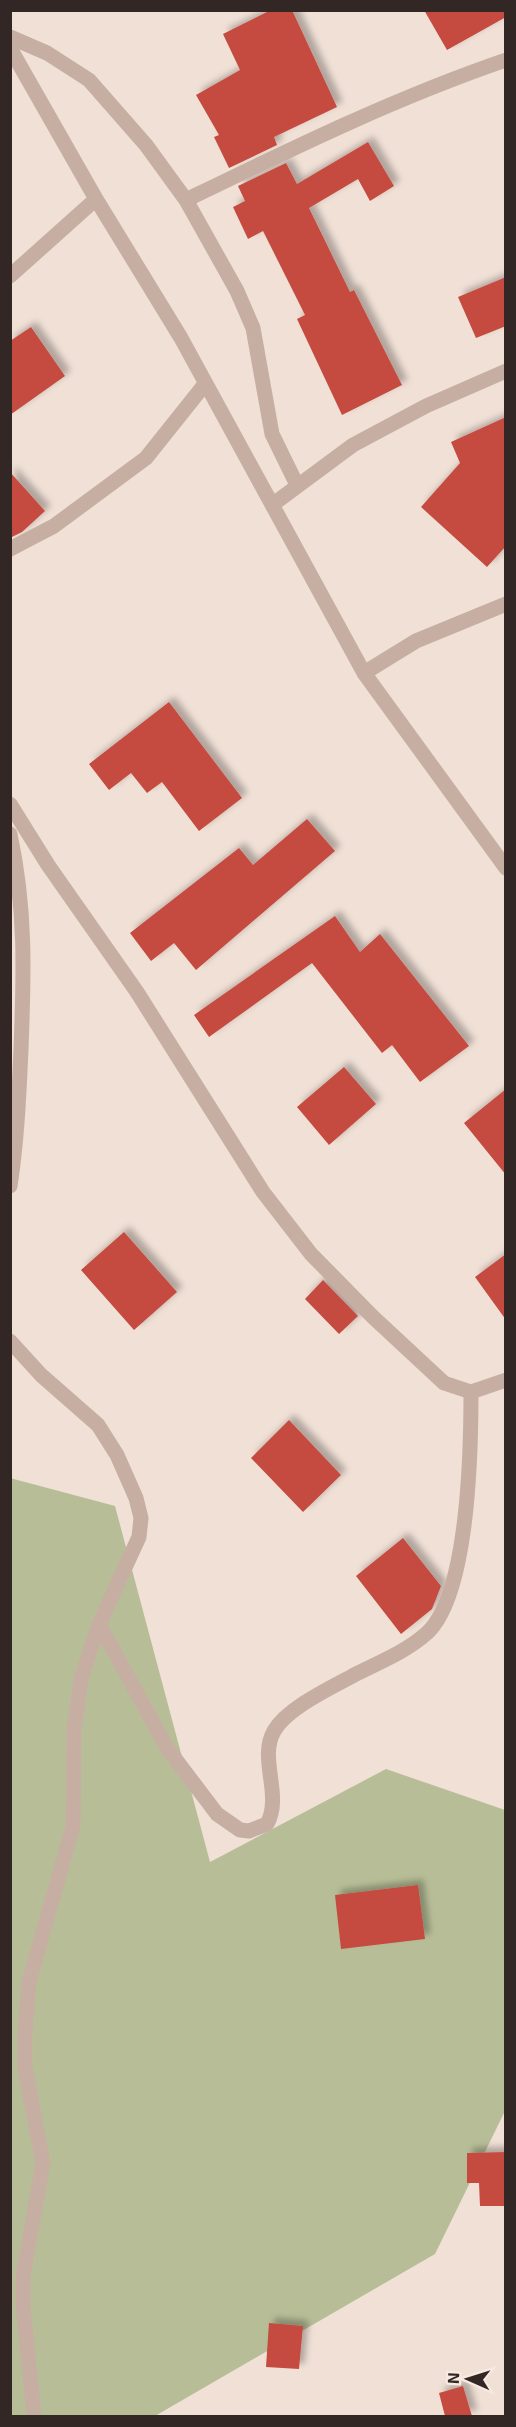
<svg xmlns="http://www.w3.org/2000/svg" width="516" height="2427" viewBox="0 0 516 2427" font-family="'Exo 2',sans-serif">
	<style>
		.green { fill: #b7be97 }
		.building { fill: #c54b3f; filter: url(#shadow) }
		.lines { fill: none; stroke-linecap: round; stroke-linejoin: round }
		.street { stroke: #c7aea3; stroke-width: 15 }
	</style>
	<defs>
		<filter id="shadow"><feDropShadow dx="5.5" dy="-5.5" stdDeviation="3" flood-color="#0004"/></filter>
	</defs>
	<rect width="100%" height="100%" fill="#f0e0d6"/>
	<!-- green -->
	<path class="green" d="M 10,1478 L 115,1506 L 210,1862 L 386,1769 L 505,1810 L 505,2111 L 435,2254 L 155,2416 L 11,2416 Z"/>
	<!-- building -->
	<path class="building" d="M 271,10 L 292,10 L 337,107 L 274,137 L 277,145 L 229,168 L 214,137 L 219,135 L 196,95 L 240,70 L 223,34 Z
		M 424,10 L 506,10 L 506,17 L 447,50 Z
		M 368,142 L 394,186 L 370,201 L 358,179 L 309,208 L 350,292 L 354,290 L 402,385 L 342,415 L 297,319 L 305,315 L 263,231 L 248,239 L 233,207 L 245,201 L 238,186 L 286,163 L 297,184 Z
		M 506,277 L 506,326 L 476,338 L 458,297 Z
		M 31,327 L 65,376 L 10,415 L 10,341 Z
		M 506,417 L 506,546 L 487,567 L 421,507 L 460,463 L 451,442 Z
		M 10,472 L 45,511 L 22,532 L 10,538 Z
		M 169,702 L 242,798 L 199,831 L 162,782 L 147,793 L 131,773 L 109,790 L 89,764 Z
		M 307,819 L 335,851 L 196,970 L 174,943 L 151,961 L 130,933 L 239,848 L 253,865 Z
		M 335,916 L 360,952 L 380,934 L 469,1046 L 420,1082 L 392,1045 L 382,1053 L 312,963 L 209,1037 L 194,1015 Z
		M 344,1067 L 376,1104 L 329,1145 L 297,1107 Z
		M 506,1089 L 506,1175 L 464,1123 Z
		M 124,1232 L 177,1292 L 134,1330 L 81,1270 Z
		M 506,1254 L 506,1320 L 475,1277 Z
		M 323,1280 L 358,1316 L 339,1334 L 305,1299 Z
		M 289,1420 L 341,1475 L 303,1512 L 251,1458 Z
		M 403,1538 L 441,1586 L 432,1609 L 401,1634 L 356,1576 Z
		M 418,1885 L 425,1939 L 341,1949 L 335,1895 Z
		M 506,2152 L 506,2206 L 480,2206 L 479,2183 L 467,2183 L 467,2153 Z
		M 269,2323 L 303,2326 L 299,2369 L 266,2367 Z
		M 463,2386 L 472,2416 L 445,2416 L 439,2393 Z"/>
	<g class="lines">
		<!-- street -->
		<path class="street" d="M 10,37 L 47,53 L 89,80 L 146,145 L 186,200 L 237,291 L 253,328 L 272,434 L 297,485
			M 10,48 L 96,199 L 181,338 L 364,673 L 506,868
			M 186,200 C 291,149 395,98 506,60
			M 10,276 L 96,199
			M 272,505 L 353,445 L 426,406 L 506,371
			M 10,549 L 54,526 L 146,458 L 205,384
			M 364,673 L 416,641 L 506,604
			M 10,804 L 48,865 L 137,992 L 263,1192 L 311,1254 L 373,1317 L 444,1383 L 471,1392 L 506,1380
			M 10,834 C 26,909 24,972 21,1049 C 19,1095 17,1140 10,1186
			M 10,1341 L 41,1375 L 98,1425 L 117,1455 L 136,1498 L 141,1518 L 139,1537 L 99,1624 L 81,1679 L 74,1730 L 73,1826 L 29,1982 L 25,2031 L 25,2068 L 43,2163 L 23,2276 L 23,2306 L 34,2416
			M 99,1624 L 167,1748 L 217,1814 L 240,1830 L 249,1831 L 267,1824 C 283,1795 258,1759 274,1731 C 288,1707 333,1687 356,1674 C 380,1662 407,1651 427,1633 C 469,1594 471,1449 471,1392"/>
	</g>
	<!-- border -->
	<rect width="516" height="2427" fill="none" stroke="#322725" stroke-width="24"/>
	<!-- north arrow -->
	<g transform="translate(468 2379) rotate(273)" stroke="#f8eae2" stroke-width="4.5" paint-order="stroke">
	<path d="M0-4.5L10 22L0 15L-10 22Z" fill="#322725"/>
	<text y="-9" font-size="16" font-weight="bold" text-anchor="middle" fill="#322725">N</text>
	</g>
</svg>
